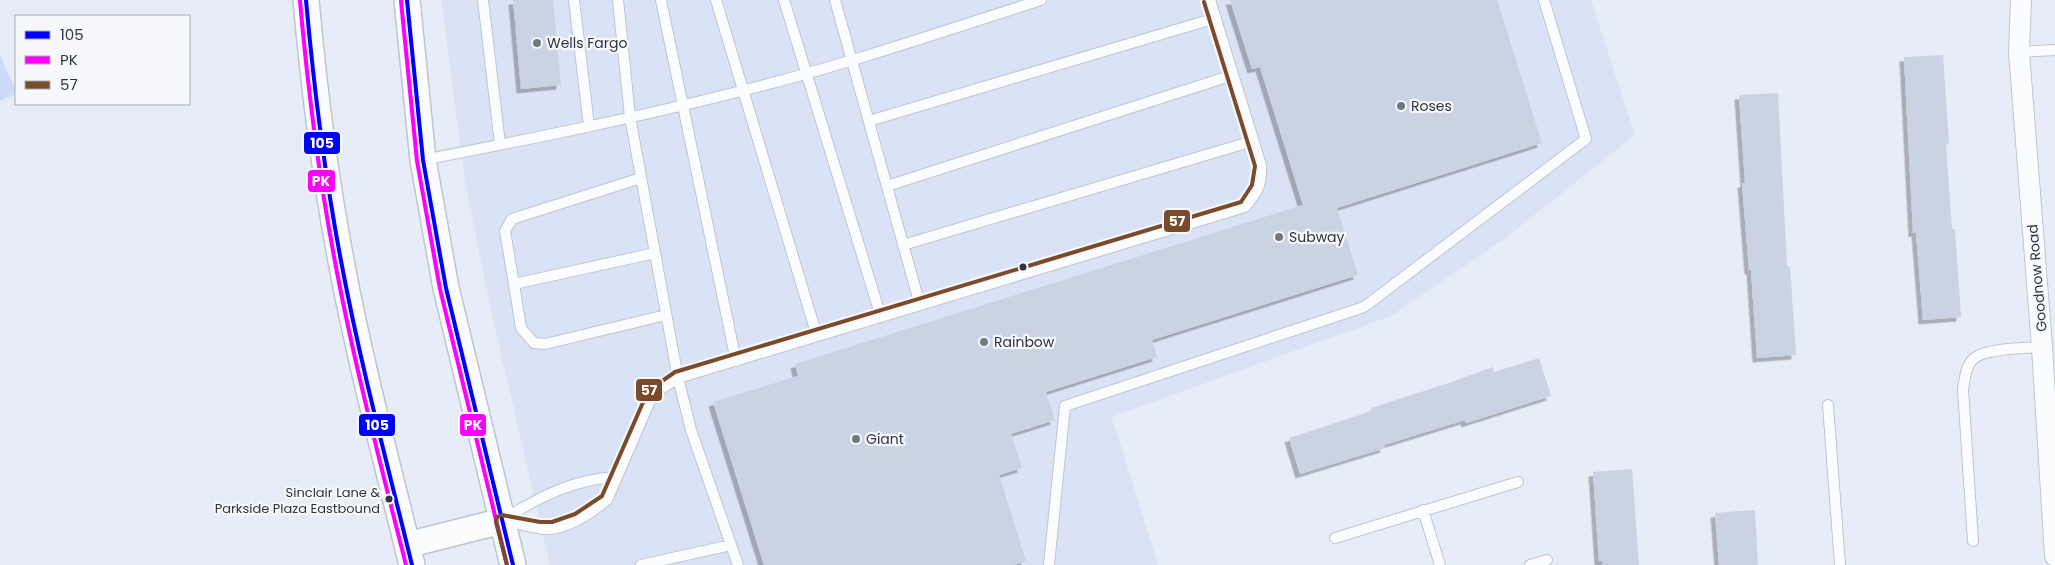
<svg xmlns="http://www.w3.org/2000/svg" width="2055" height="565" viewBox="0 0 2055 565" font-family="Poppins,sans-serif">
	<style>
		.built { fill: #dae3f6 }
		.green { fill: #cbdbf8 }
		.building { fill: #cad3e3; filter: url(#shadow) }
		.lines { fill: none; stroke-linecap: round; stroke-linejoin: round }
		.service-casing { stroke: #c0c5ce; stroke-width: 12 }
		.minor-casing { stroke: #c0c5ce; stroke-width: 22 }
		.tertiary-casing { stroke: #c0c5ce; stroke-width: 28 }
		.service { stroke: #fbfcfe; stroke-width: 10 }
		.minor { stroke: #fbfcfe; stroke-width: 20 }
		.tertiary { stroke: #fbfcfe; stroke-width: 25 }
		.bus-1-casing { stroke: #f6f8fc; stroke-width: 8 }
		.bus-2-casing { stroke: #f6f8fc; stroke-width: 8 }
		.bus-3-casing { stroke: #f6f8fc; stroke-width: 8 }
		.bus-1 { stroke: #00f; stroke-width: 4 }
		.bus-2 { stroke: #f0f; stroke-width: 4 }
		.bus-3 { stroke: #7a4b2a; stroke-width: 4 }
		.poi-dot { fill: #70757e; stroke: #f6f8fc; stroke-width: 2 }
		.bus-dot { fill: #30343c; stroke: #f6f8fc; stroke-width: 2 }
		.labels { text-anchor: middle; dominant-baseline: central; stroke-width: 4.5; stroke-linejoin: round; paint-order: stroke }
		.bus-label { font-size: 13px; fill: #30343c; stroke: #f6f8fc; text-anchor: end }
		.poi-label { font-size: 14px; fill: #30343c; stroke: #f6f8fc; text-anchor: start }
		.street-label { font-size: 14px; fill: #30343c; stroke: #f6f8fc }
		.line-badge { stroke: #f6f8fc; stroke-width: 2 }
		.badge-label { font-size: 14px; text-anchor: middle; font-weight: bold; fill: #fff }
	</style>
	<defs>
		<filter id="shadow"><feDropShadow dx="-4.5" dy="4.5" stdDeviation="0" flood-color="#0004"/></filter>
	</defs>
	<rect width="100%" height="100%" fill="#e7edf8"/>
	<!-- built -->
	<path class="built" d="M 441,0 L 1591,0 L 1635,135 L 1503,240 L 1391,316 L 1112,417 L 1158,565 L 550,565 L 491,311 L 465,182 Z"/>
	<!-- green -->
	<path class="green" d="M 0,55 L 16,91 L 16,94 L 0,101 Z"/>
	<!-- building -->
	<path class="building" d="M 513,0 L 553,0 L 561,85 L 521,89 Z
		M 1230,0 L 1497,0 L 1542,143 L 1337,208 L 1358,275 L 1152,340 L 1157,357 L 1046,392 L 1055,420 L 1011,434 L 1022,468 L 999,475 L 1026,561 L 1014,565 L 764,565 L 713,402 L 798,376 L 795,364 L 1303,205 L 1260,67 L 1252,69 Z
		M 1943,55 L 1949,144 L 1946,144 L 1952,229 L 1955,229 L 1961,317 L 1923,320 L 1916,232 L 1913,233 L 1904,57 Z
		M 1778,93 L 1787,266 L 1790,266 L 1796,355 L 1757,358 L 1751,270 L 1749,270 L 1742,183 L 1745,183 L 1739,95 Z
		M 1539,358 L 1551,396 L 1466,423 L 1465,420 L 1384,445 L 1385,448 L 1300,474 L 1289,438 L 1372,411 L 1371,408 L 1452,382 L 1493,367 L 1494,372 Z
		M 1632,469 L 1639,565 L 1603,565 L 1602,561 L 1599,561 L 1593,472 Z
		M 1755,510 L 1758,565 L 1719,565 L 1715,513 Z"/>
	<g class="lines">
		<!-- service casing -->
		<g class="service-casing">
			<path id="service" d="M 483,0 L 500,144
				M 574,0 L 589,126
				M 618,0 L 630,117 L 678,378 L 691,430 L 738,565
				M 661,0 L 736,361
				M 716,0 L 817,336
				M 784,0 L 881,317
				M 835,0 L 920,305
				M 2019,52 L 2055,50
				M 869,121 L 1216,18
				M 423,160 C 530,139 636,118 741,91 C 842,66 941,32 1041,0
				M 641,178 L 512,219 L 505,231 L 514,284 L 655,253
				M 887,186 L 1233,75
				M 903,245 L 1253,141
				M 514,284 L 521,328 L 534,343 L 545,344 L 666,315
				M 1828,405 L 1840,565
				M 1423,510 L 1440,565
				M 502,520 C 538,498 573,479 616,477
				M 504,521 C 516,523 530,527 543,529 C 566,531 590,514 607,500 L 653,394 L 678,378 L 1245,207 C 1258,191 1262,186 1261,165 L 1210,0
				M 1335,538 L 1518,482
				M 1973,541 L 1963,389 C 1965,378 1966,363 1976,357 C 1989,348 2026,348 2042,347
				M 641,565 L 731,545
				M 1049,565 L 1065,406 L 1364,307 L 1586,139 L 1544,0
				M 1530,565 L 1547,560"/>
		</g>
		<!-- minor casing -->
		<g class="minor-casing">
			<path id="minor" d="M 2021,0 L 2019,52 L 2042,347 L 2055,556"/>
		</g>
		<!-- tertiary casing -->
		<g class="tertiary-casing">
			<path id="tertiary" d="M 306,0 C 314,89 325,178 342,266 C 361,367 388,466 412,565
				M 407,0 L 423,160 L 446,288 L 513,565
				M 407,545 L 502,521"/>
		</g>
		<!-- service -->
		<use href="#service" class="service"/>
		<!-- minor -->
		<use href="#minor" class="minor"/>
		<!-- tertiary -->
		<use href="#tertiary" class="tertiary"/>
		<!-- bus-1 casing -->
		<g class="bus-1-casing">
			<path id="bus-1" d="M 306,0 C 314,89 325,178 342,266 C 361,367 388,466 412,565
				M 407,0 L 423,160 L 446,288 L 513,565"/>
		</g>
		<!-- bus-2 casing -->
		<g class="bus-2-casing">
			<path id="bus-2" d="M 300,1 C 308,90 319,179 336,267 C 355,367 381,466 406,565
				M 401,1 L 417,161 L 440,289 L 507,565"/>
		</g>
		<!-- bus-3 casing -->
		<g class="bus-3-casing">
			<path id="bus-3" d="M 507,565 L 496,522 L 497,517 L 502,515 L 540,522 L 552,522 L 575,514 L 602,496 L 648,391 L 675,372 L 1241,202 L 1252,185 L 1255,166 L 1204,2"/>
		</g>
		<!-- bus-1 -->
		<use href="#bus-1" class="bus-1"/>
		<!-- bus-2 -->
		<use href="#bus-2" class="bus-2"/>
		<!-- bus-3 -->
		<use href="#bus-3" class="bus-3"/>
	</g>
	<!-- markers -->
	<g class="poi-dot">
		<circle cx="537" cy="43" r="5"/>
		<circle cx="1401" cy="106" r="5"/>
		<circle cx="1279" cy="237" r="5"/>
		<circle cx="984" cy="342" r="5"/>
		<circle cx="856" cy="439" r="5"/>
	</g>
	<g class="bus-dot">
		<circle cx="1023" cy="267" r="4.5"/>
		<circle cx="389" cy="499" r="4.5"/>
	</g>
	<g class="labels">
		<!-- bus labels -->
		<g class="bus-label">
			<text x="380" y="492">Sinclair Lane &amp;<tspan x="380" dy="16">Parkside Plaza Eastbound</tspan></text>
		</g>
		<!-- poi labels -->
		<g class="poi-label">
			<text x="547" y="43">Wells Fargo</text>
			<text x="1411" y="106">Roses</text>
			<text x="1289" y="237">Subway</text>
			<text x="994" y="342">Rainbow</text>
			<text x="866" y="439">Giant</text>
		</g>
		<!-- street labels -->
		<g class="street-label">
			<text transform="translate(2037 278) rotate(-95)">Goodnow Road</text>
		</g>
	</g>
	<g class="line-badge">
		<rect x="303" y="131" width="38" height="24" rx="5" fill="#00f"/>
		<rect x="307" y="169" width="29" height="24" rx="5" fill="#f0f"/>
		<rect x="1163" y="209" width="28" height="24" rx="5" fill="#7a4b2a"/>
		<rect x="635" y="378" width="28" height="24" rx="5" fill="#7a4b2a"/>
		<rect x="358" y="413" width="38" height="24" rx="5" fill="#00f"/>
		<rect x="459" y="413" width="28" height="24" rx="5" fill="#f0f"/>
	</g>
	<g class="badge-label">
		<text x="322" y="148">105</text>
		<text x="321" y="186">PK</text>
		<text x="1177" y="226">57</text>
		<text x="649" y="395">57</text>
		<text x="377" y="430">105</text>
		<text x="473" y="430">PK</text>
	</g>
	<!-- legend -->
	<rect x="15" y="15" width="175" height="90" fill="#f6f8fc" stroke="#a7aaaf"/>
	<rect x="25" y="31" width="25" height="8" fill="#0000ff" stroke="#a7aaaf"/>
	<text x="60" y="40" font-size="15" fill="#30343c">105</text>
	<rect x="25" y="56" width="25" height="8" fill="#ff00ff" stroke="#a7aaaf"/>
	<text x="60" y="65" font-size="15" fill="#30343c">PK</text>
	<rect x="25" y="81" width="25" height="8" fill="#7a4b2a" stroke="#a7aaaf"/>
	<text x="60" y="90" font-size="15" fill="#30343c">57</text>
</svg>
